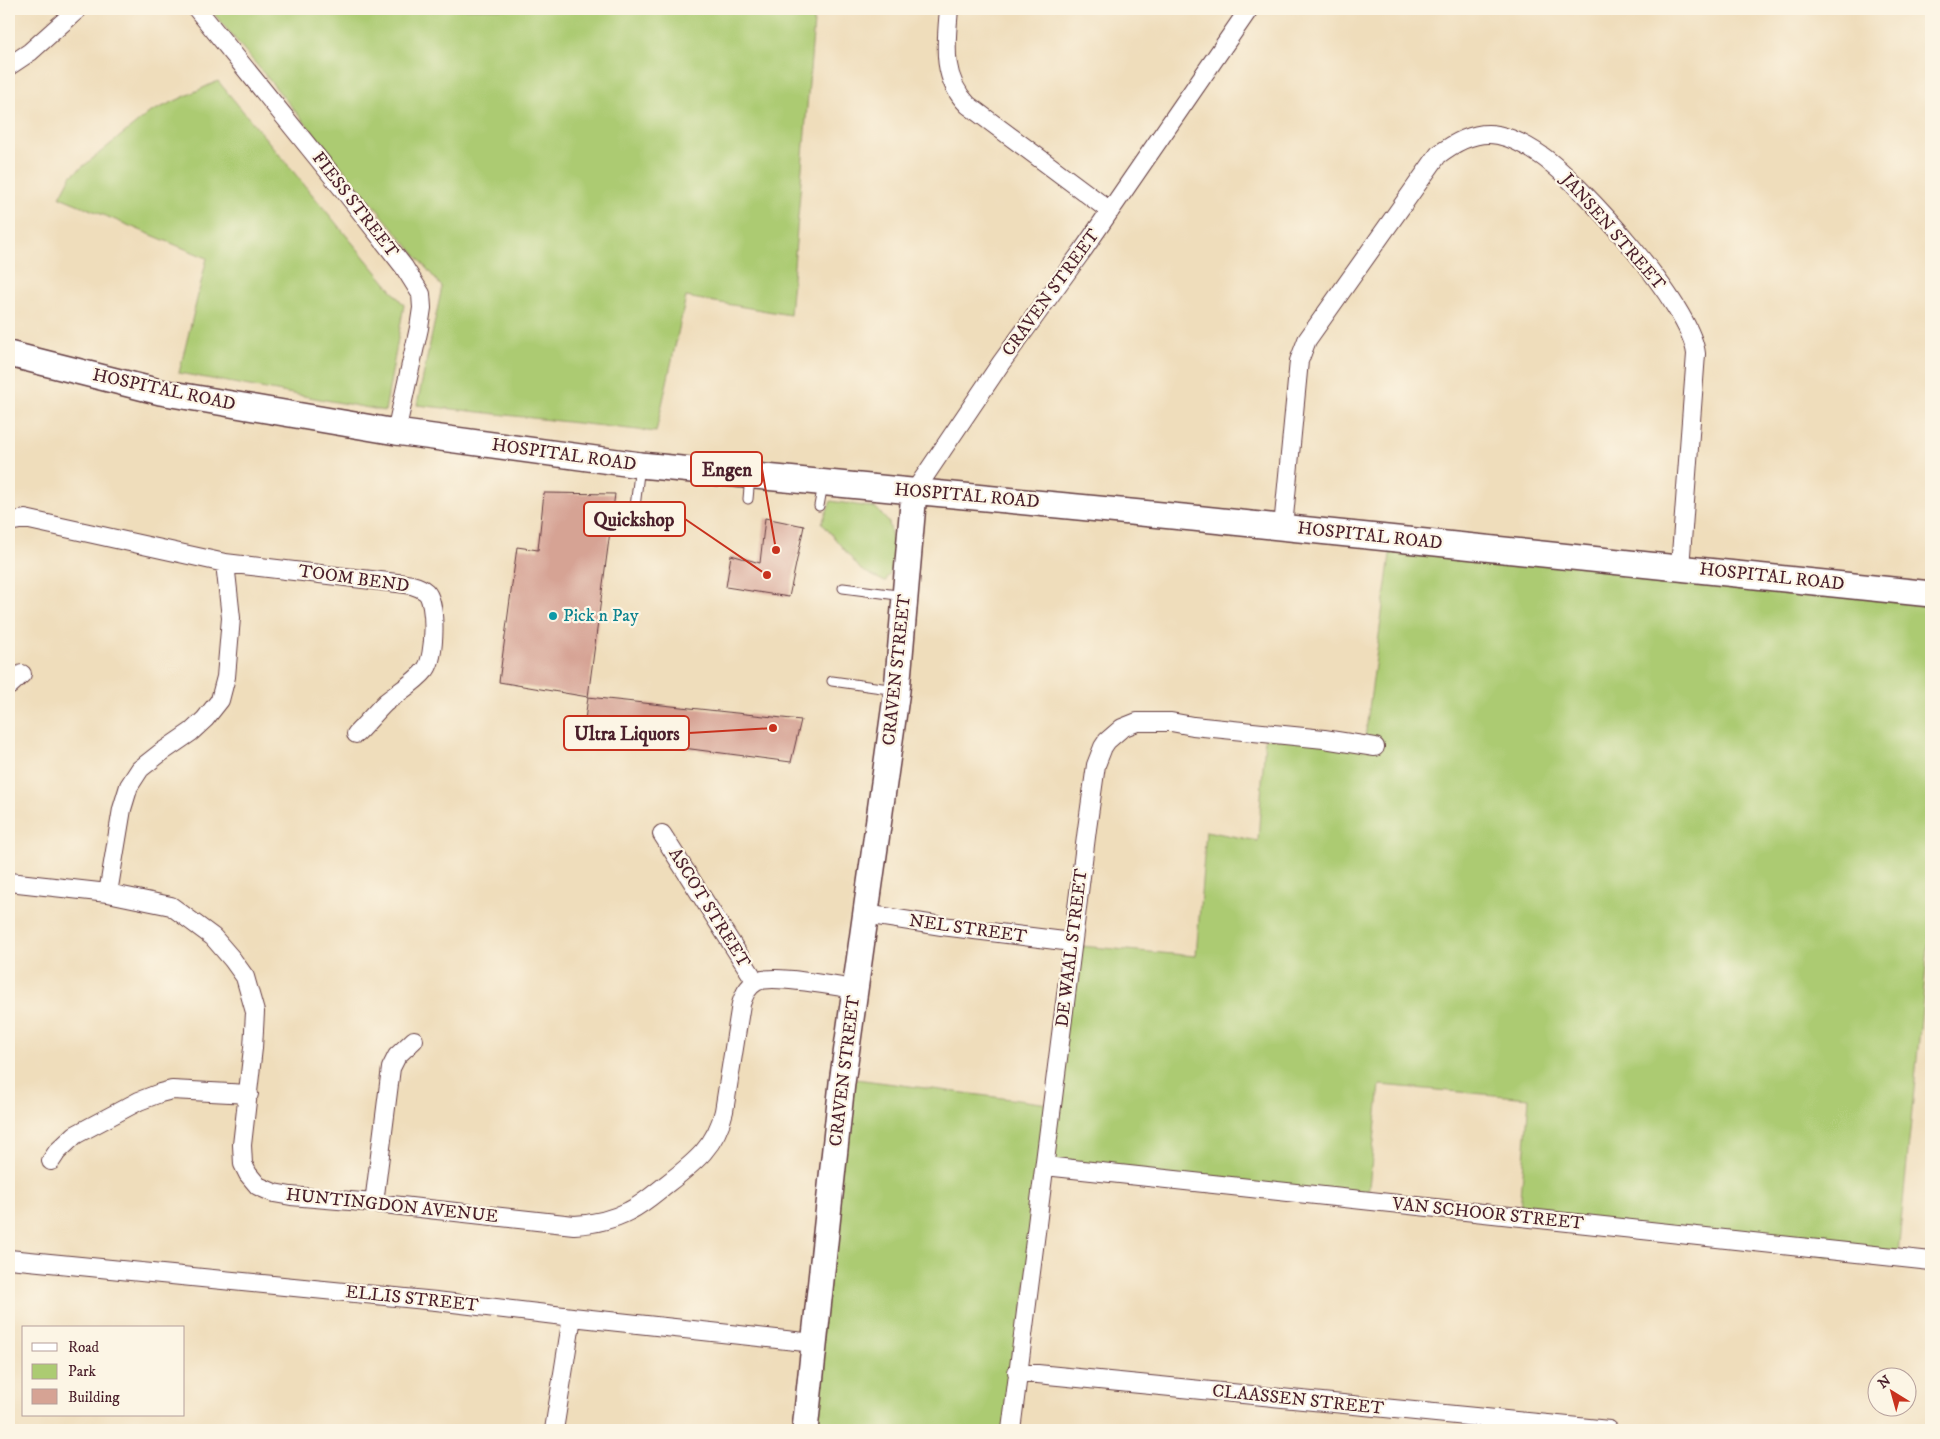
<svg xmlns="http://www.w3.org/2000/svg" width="1940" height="1439" viewBox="0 0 1940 1439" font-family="'IM FELL DW Pica',serif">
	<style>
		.green { fill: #accb72; stroke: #7b754e }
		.building { fill: #d6a394 }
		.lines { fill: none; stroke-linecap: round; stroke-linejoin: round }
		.lane-casing { stroke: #633c41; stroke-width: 11 }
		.street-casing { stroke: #633c41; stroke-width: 20 }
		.secondary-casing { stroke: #633c41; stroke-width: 28 }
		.lane { stroke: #fff; stroke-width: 9 }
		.street { stroke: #fff; stroke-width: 18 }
		.secondary { stroke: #fff; stroke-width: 25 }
		.culture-dot { fill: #0f9aa8; stroke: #fcf5e5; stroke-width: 2 }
		.labels { text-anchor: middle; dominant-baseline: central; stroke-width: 4.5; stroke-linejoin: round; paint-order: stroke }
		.street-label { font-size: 18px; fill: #4a1f2b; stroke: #fcf5e5 }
		.culture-label { font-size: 18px; fill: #0d838f; stroke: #fcf5e5; text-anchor: start }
		.leader { fill: none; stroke: #c8321e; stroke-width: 2 }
		.callout-dot { fill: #c8321e; stroke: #fcf5e5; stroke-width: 2 }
		.callout { fill: #fcf5e5; stroke: #c8321e; stroke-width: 2 }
		.callout-label { font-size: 19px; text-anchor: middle; font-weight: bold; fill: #4a1f2b }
	</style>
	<rect width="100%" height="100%" fill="#fcf5e5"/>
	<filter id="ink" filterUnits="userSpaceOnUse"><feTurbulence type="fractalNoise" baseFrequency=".02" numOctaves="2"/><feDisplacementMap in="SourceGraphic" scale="10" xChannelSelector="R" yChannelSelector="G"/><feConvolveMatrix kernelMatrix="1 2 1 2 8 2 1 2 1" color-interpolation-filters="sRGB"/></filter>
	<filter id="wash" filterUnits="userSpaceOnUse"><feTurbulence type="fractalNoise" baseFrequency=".0096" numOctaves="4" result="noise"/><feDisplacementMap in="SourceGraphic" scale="20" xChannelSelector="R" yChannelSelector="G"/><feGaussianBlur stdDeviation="1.12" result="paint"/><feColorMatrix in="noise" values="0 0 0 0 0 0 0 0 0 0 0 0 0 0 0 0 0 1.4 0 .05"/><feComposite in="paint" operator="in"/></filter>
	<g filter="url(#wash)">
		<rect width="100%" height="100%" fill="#efddbb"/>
		<!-- green -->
		<path class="green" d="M 210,9 L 815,9 L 790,315 L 686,297 L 656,432 L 417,405 L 442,287 Z
			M 218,81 L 404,305 L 385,411 L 179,373 L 207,258 L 60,197 L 71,176 L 149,113 Z
			M 831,501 L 876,508 L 889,523 L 897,562 L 885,582 L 861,570 L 822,523 Z
			M 1392,540 L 1931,594 L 1931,916 L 1897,1264 L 1519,1222 L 1529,1098 L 1380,1085 L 1367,1205 L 1041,1169 L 1008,1430 L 797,1430 L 840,1077 L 1049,1104 L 1069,945 L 1196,956 L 1206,831 L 1258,841 L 1265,738 L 1364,745 Z"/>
		<g id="blocks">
			<!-- building -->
			<path class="building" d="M 544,493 L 615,494 L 588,697 L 499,682 L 517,547 L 538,550 Z
				M 765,518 L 804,526 L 789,597 L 726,587 L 731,555 L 760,563 Z
				M 588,697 L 801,720 L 791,762 L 583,735 Z"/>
		</g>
	</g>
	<g filter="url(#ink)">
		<use href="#blocks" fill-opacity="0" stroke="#633c41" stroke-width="1"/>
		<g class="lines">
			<!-- lane casing -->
			<g class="lane-casing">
				<path id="lane" d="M 748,499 L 750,477
					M 819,506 L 823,484
					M 635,507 L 640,465
					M 843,588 L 905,596
					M 832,681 L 896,690"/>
			</g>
			<!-- street casing -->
			<g class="street-casing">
				<path id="street" d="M 197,9 L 346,193 L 404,267 L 421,294 L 422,308 L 419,328 L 396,432
					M 949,9 C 946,44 941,78 968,105 L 1110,211
					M 9,66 L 30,52 L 78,9
					M 914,492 L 1001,363 L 1083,250 L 1249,9
					M 9,522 L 25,519 L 225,563 L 397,583 C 407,584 418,585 426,592 C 437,603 435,657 426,669 C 415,683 398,692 385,703 C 375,713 366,724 356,734
					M 1283,527 L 1299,361 L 1307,340 L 1438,155 C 1455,142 1476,130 1498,135 C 1513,138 1529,147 1542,156 C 1582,184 1691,306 1696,354 L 1680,568
					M 9,686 L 22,674
					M 662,834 L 756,982
					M 9,882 L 108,893 L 171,906 L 213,937 L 232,959 L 245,977 L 255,1012 L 253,1048 L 242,1145 L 243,1164 L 248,1174 L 258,1186 L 274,1193 L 291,1196 L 374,1203 L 574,1225 C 593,1224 612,1220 629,1211 C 641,1205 653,1195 663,1187 C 691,1165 716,1148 724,1111 L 741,1004 C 744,995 747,987 756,982 C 772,973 835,987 856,989
					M 108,893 L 122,809 L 129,786 L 140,769 L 159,754 L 191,732 L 205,719 L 220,700 L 226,677 L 231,618 L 225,563
					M 865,914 L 942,926 L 1072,942
					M 51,1161 L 57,1152 L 75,1135 L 139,1101 L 160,1093 L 172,1090 L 249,1094
					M 1045,1166 L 1931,1261
					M 374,1203 L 391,1068 L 397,1056 L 414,1040
					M 9,1259 L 436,1301 L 572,1317 L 814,1343
					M 1017,1372 L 1609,1430
					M 554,1430 L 572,1317
					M 1011,1430 L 1087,829 L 1096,765 L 1103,747 L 1107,741 L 1122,728 L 1137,722 L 1171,722 L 1193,726 L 1324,739 L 1375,747"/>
			</g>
			<!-- secondary casing -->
			<g class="secondary-casing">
				<path id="secondary" d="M 9,354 L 160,392 L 396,432 L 640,465 L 1193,518 L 1931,594
					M 805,1430 L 842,1083 L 897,690 L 914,492"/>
			</g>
			<!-- lane -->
			<use href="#lane" class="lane"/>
			<!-- street -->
			<use href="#street" class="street"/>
			<!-- secondary -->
			<use href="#secondary" class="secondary"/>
		</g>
	</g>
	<!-- markers -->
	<circle class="culture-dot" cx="553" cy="616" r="5"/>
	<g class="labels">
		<!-- street labels -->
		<g class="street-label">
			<text transform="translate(355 205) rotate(52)">FIESS STREET</text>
			<text transform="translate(1613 232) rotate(49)">JANSEN STREET</text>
			<text transform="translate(1051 293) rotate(-54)">CRAVEN STREET</text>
			<text transform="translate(164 390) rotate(12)">HOSPITAL ROAD</text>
			<text transform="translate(564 455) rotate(8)">HOSPITAL ROAD</text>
			<text transform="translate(967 496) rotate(5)">HOSPITAL ROAD</text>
			<text transform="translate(1370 536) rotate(6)">HOSPITAL ROAD</text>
			<text transform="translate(1772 577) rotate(6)">HOSPITAL ROAD</text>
			<text transform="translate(354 579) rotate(8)">TOOM BEND</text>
			<text transform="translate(897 670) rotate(-84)">CRAVEN STREET</text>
			<text transform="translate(709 908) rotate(58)">ASCOT STREET</text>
			<text transform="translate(968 929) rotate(8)">NEL STREET</text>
			<text transform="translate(1072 948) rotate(-83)">DE WAAL STREET</text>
			<text transform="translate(845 1071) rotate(-83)">CRAVEN STREET</text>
			<text transform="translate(392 1206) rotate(6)">HUNTINGDON AVENUE</text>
			<text transform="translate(1488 1214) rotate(6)">VAN SCHOOR STREET</text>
			<text transform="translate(412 1299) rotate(6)">ELLIS STREET</text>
			<text transform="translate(1298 1400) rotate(6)">CLAASSEN STREET</text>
		</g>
		<!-- culture labels -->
		<g class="culture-label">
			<text x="563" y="616">Pick n Pay</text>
		</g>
	</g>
	<!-- callouts -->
	<path class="leader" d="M776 550L762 469M767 575L685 519M773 728L689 733"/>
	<g class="callout-dot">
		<circle cx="776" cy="550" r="5"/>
		<circle cx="767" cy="575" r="5"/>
		<circle cx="773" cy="728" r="5"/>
	</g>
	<g class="callout">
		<rect x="691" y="452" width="71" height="34" rx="5"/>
		<rect x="584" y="502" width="101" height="34" rx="5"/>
		<rect x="564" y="716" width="125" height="34" rx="5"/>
	</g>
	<g class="callout-label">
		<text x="727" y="476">Engen</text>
		<text x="634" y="526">Quickshop</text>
		<text x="627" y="740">Ultra Liquors</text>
	</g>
	<!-- margin -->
	<rect width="1940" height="1439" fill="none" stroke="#fcf5e5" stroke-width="30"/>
	<!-- legend -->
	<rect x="22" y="1326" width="162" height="90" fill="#fcf5e5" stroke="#b59f9b"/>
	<rect x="32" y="1343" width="25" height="8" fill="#ffffff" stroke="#b59f9b"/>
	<text x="68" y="1352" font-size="15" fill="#4a1f2b">Road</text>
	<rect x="32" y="1364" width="25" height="15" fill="#accb72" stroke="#b59f9b"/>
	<text x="68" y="1376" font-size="15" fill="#4a1f2b">Park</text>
	<rect x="32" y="1389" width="25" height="15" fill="#d6a394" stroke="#b59f9b"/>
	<text x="68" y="1402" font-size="15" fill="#4a1f2b">Building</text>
	<!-- north arrow -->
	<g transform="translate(1892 1392) rotate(323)"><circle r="24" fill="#fcf5e5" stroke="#b59f9b"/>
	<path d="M0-4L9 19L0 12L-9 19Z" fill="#c8321e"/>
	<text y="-8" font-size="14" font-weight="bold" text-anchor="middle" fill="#4a1f2b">N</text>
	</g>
</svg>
